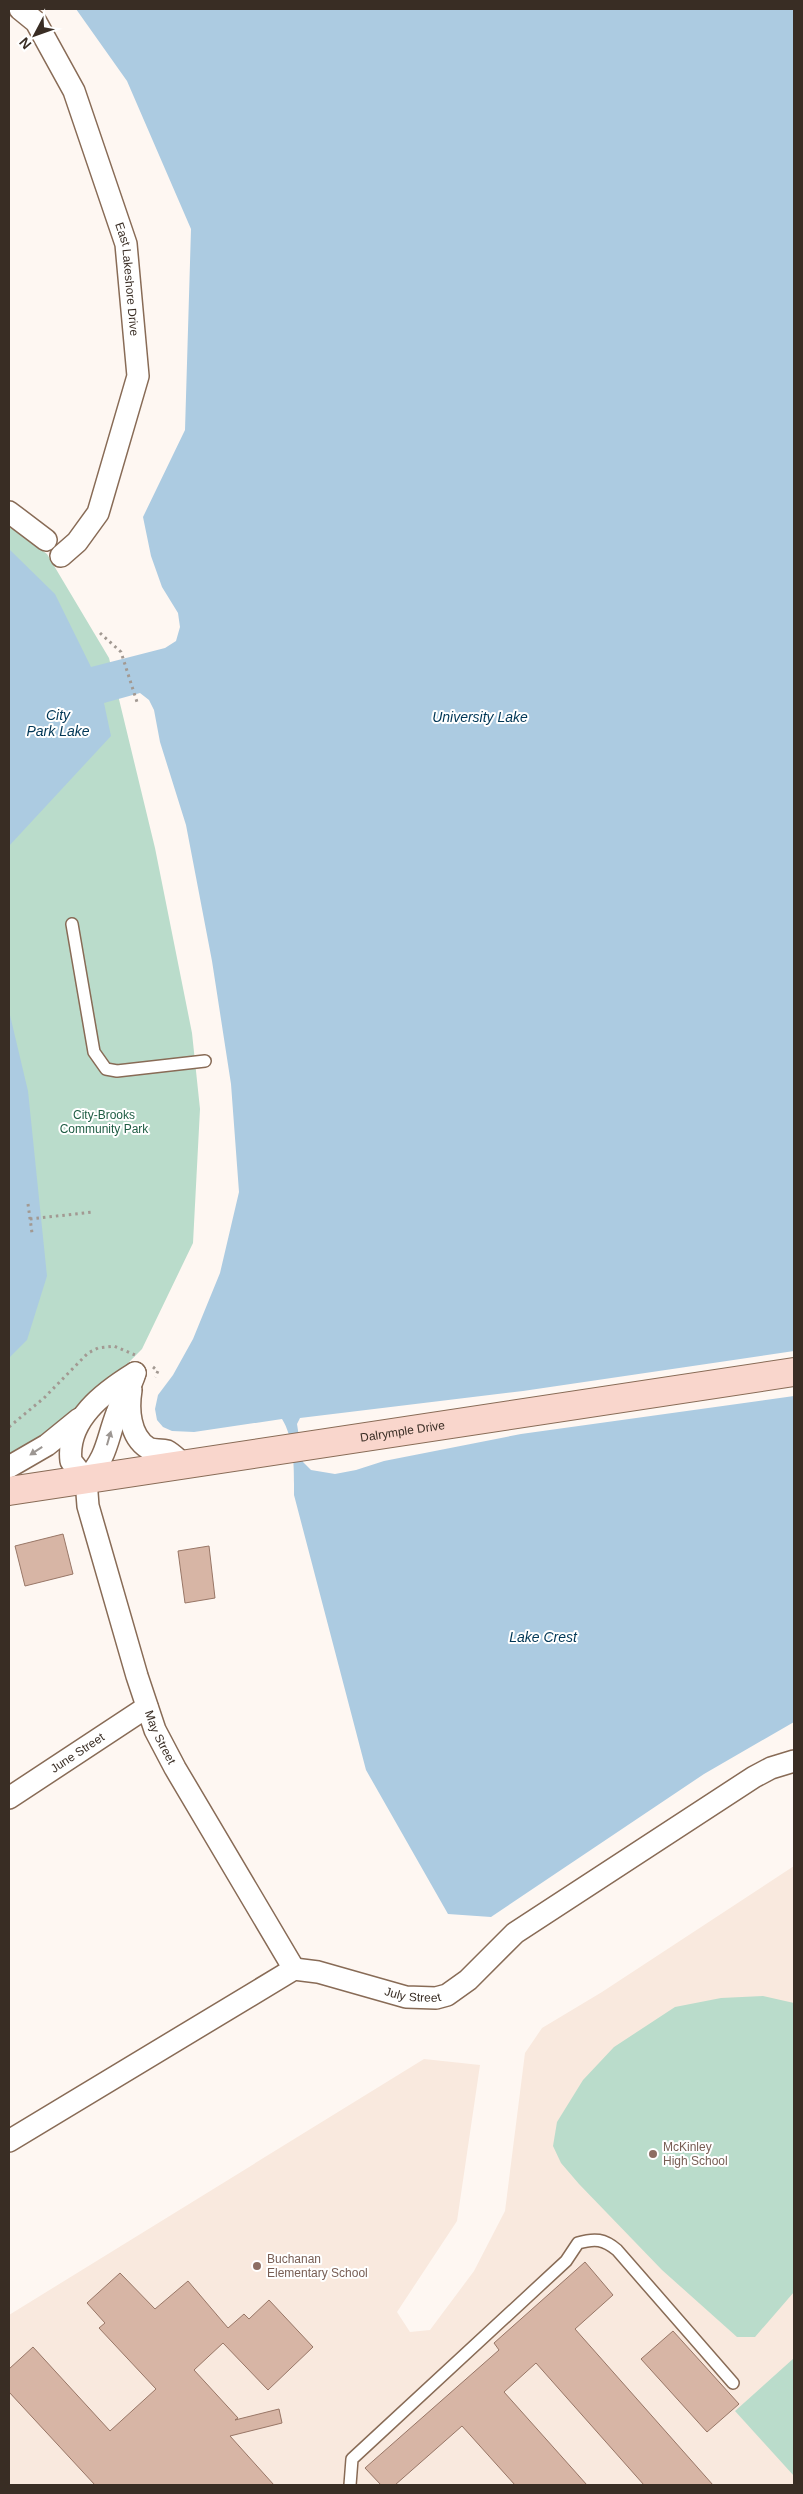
<svg xmlns="http://www.w3.org/2000/svg" width="803" height="2494" viewBox="0 0 803 2494" font-family="Arial,sans-serif">
	<style>
		.built { fill: #f9e9de }
		.green { fill: #badccb }
		.water { fill: #accbe1 }
		.building { fill: #d7b5a5; stroke: #987666 }
		.lines { fill: none; stroke-linecap: round; stroke-linejoin: round }
		.lane-casing { stroke: #886b56; stroke-width: 14 }
		.street-casing { stroke: #886b56; stroke-width: 24 }
		.secondary-casing { stroke: #886b56; stroke-width: 30 }
		.path { stroke: #a29992; stroke-width: 3; stroke-dasharray: 2.5 4; stroke-linecap: butt }
		.lane { stroke: #fff; stroke-width: 11 }
		.street { stroke: #fff; stroke-width: 21 }
		.secondary { stroke: #f9d6cc; stroke-width: 28 }
		.oneway { fill: #9c9692 }
		.education-dot { fill: #8d6e63; stroke: #fff; stroke-width: 2 }
		.labels { text-anchor: middle; dominant-baseline: central; stroke-width: 4; stroke-linejoin: round; paint-order: stroke }
		.street-label { font-size: 12px; fill: #392d24; stroke: #fff }
		.park-label { font-size: 12px; fill: #1f5d44; stroke: #fff }
		.education-label { font-size: 12px; fill: #785e54; stroke: #fff; text-anchor: start }
		.water-label { font-size: 14px; font-style: italic; fill: #003756; stroke: #fff }
	</style>
	<rect width="100%" height="100%" fill="#fef7f2"/>
	<!-- built -->
	<path class="built" d="M 794,1866 L 794,2485 L 9,2485 L 9,2315 L 424,2059 L 480,2065 L 457,2221 L 397,2312 L 410,2332 L 430,2330 L 474,2271 L 505,2211 L 525,2053 L 542,2028 L 602,1992 Z"/>
	<!-- green -->
	<path class="green" d="M 9,526 L 47,554 L 109,658 L 155,848 L 192,1033 L 200,1109 L 193,1243 L 142,1349 L 47,1445 L 9,1463 Z
		M 763,1996 L 794,2003 L 794,2292 L 755,2337 L 737,2337 L 662,2270 L 579,2184 L 561,2163 L 553,2146 L 557,2122 L 583,2080 L 614,2047 L 675,2007 L 721,1998 Z
		M 794,2358 L 794,2476 L 735,2411 Z"/>
	<!-- water -->
	<path class="water" d="M 76,9 L 794,9 L 794,1351 L 523,1391 L 300,1418 L 297,1424 L 303,1462 L 311,1470 L 335,1474 L 356,1470 L 384,1461 L 521,1434 L 794,1396 L 794,1722 L 704,1774 L 491,1917 L 448,1914 L 366,1770 L 294,1495 C 294,1470 295,1440 282,1419 L 194,1432 L 172,1431 L 163,1427 L 157,1420 L 155,1409 L 158,1395 L 173,1375 L 193,1339 L 220,1273 L 239,1192 L 231,1084 L 212,961 L 186,825 L 160,742 L 154,710 L 149,700 L 140,693 L 104,703 L 111,736 L 9,846 L 9,549 L 55,594 L 91,667 L 165,648 L 176,641 L 180,627 L 178,613 L 162,587 L 151,556 L 143,517 L 185,430 L 191,229 L 127,81 Z
		M 9,1011 L 28,1091 L 47,1276 L 27,1340 L 9,1358 Z"/>
	<!-- building -->
	<path class="building" d="M 63,1534 L 73,1574 L 25,1586 L 15,1546 Z
		M 209,1546 L 215,1598 L 185,1603 L 178,1551 Z
		M 585,2262 L 613,2295 L 575,2329 L 713,2485 L 644,2485 L 536,2363 L 504,2392 L 587,2485 L 515,2485 L 462,2426 L 395,2485 L 381,2485 L 365,2468 L 499,2350 L 494,2343 Z
		M 120,2273 L 155,2309 L 188,2281 L 228,2328 L 244,2314 L 249,2319 L 269,2300 L 313,2347 L 268,2390 L 223,2343 L 194,2370 L 238,2418 L 235,2420 L 279,2409 L 282,2423 L 230,2436 L 274,2485 L 95,2485 L 9,2392 L 9,2369 L 33,2347 L 110,2431 L 156,2389 L 99,2328 L 105,2323 L 87,2303 Z
		M 673,2331 L 739,2404 L 707,2432 L 641,2359 Z"/>
	<g class="lines">
		<!-- lane casing -->
		<g class="lane-casing">
			<path id="lane" d="M 72,924 L 94,1052 L 106,1069 L 117,1071 L 205,1061
				M 350,2485 L 352,2459 L 566,2261 L 578,2243 C 595,2238 604,2239 617,2250 L 733,2383"/>
		</g>
		<!-- street casing -->
		<g class="street-casing">
			<g id="street">
				<path id="s1" d="M 20,9 L 36,22 L 74,91 L 126,244 L 138,376 L 98,513 L 77,542 L 61,556"/>
				<path d="M 9,512 L 46,540"/>
				<path id="s2" d="M 135,1373 C 104,1392 66,1420 71,1461 L 86,1480 L 88,1506 L 137,1676 L 155,1730 L 175,1768 L 294,1969"/>
				<path d="M 131,1390 C 128,1408 129,1436 148,1448 C 154,1451 161,1449 167,1451 C 173,1454 180,1462 186,1466"/>
				<path d="M 9,1467 L 47,1445 L 79,1419"/>
				<path d="M 86,1480 C 108,1455 106,1442 117,1413 C 122,1398 131,1388 135,1373"/>
				<path id="s3" d="M 9,1798 L 147,1707"/>
				<path id="s4" d="M 9,2141 L 294,1969 L 318,1972 L 406,1997 L 436,1998 L 447,1995 L 468,1980 L 515,1933 L 754,1777 L 771,1768 L 794,1761"/>
			</g>
		</g>
		<!-- secondary casing -->
		<g class="secondary-casing">
			<g id="secondary">
				<path id="s5" d="M 9,1491 L 794,1372"/>
			</g>
		</g>
		<!-- path -->
		<path class="path" d="M 100,633 L 121,652 L 137,702
			M 28,1204 L 32,1233
			M 30,1219 L 93,1212
			M 153,1367 L 158,1371 L 155,1377
			M 9,1427 L 44,1398 L 88,1353 L 98,1348 L 114,1346 L 135,1355"/>
		<!-- lane -->
		<use href="#lane" class="lane"/>
		<!-- street -->
		<use href="#street" class="street"/>
		<!-- secondary -->
		<use href="#secondary" class="secondary"/>
	</g>
	<!-- one-way arrows -->
	<defs><path id="oneway-solid" d="M-6-.8H1V-3.2L6.5 0L1 3.2V.8H-6Z" transform="scale(1.25)"/></defs>
	<g class="oneway">
		<use href="#oneway-solid" transform="translate(109 1438) rotate(-74)"/>
		<use href="#oneway-solid" transform="translate(36 1451) rotate(147)"/>
	</g>
	<!-- markers -->
	<g class="education-dot">
		<circle cx="653" cy="2154" r="5"/>
		<circle cx="257" cy="2266" r="5"/>
	</g>
	<g class="labels">
		<!-- street labels -->
		<g class="street-label">
			<text stroke="none"><textPath href="#s1" startOffset="296">East Lakeshore Drive</textPath></text>
			<text stroke="none"><textPath href="#s5" startOffset="398">Dalrymple Drive</textPath></text>
			<text stroke="none"><textPath href="#s2" startOffset="408">May Street</textPath></text>
			<text stroke="none"><textPath href="#s3" startOffset="82">June Street</textPath></text>
			<text stroke="none"><textPath href="#s4" startOffset="455">July Street</textPath></text>
		</g>
		<!-- park labels -->
		<g class="park-label">
			<text x="104" y="1115">City-Brooks<tspan x="104" dy="14">Community Park</tspan></text>
		</g>
		<!-- education labels -->
		<g class="education-label">
			<text x="663" y="2147">McKinley<tspan x="663" dy="14">High School</tspan></text>
			<text x="267" y="2259">Buchanan<tspan x="267" dy="14">Elementary School</tspan></text>
		</g>
		<!-- water labels -->
		<g class="water-label">
			<text x="58" y="715">City<tspan x="58" dy="16">Park Lake</tspan></text>
			<text x="480" y="717">University Lake</text>
			<text x="543" y="1637">Lake Crest</text>
		</g>
	</g>
	<!-- border -->
	<rect width="803" height="2494" fill="none" stroke="#392d24" stroke-width="20"/>
	<!-- north arrow -->
	<g transform="translate(35 35) rotate(229)" stroke="#ffffff" stroke-width="4" paint-order="stroke">
	<path d="M0-4L9 19L0 12L-9 19Z" fill="#392d24"/>
	<text y="-8" font-size="14" font-weight="bold" text-anchor="middle" fill="#392d24">N</text>
	</g>
</svg>
